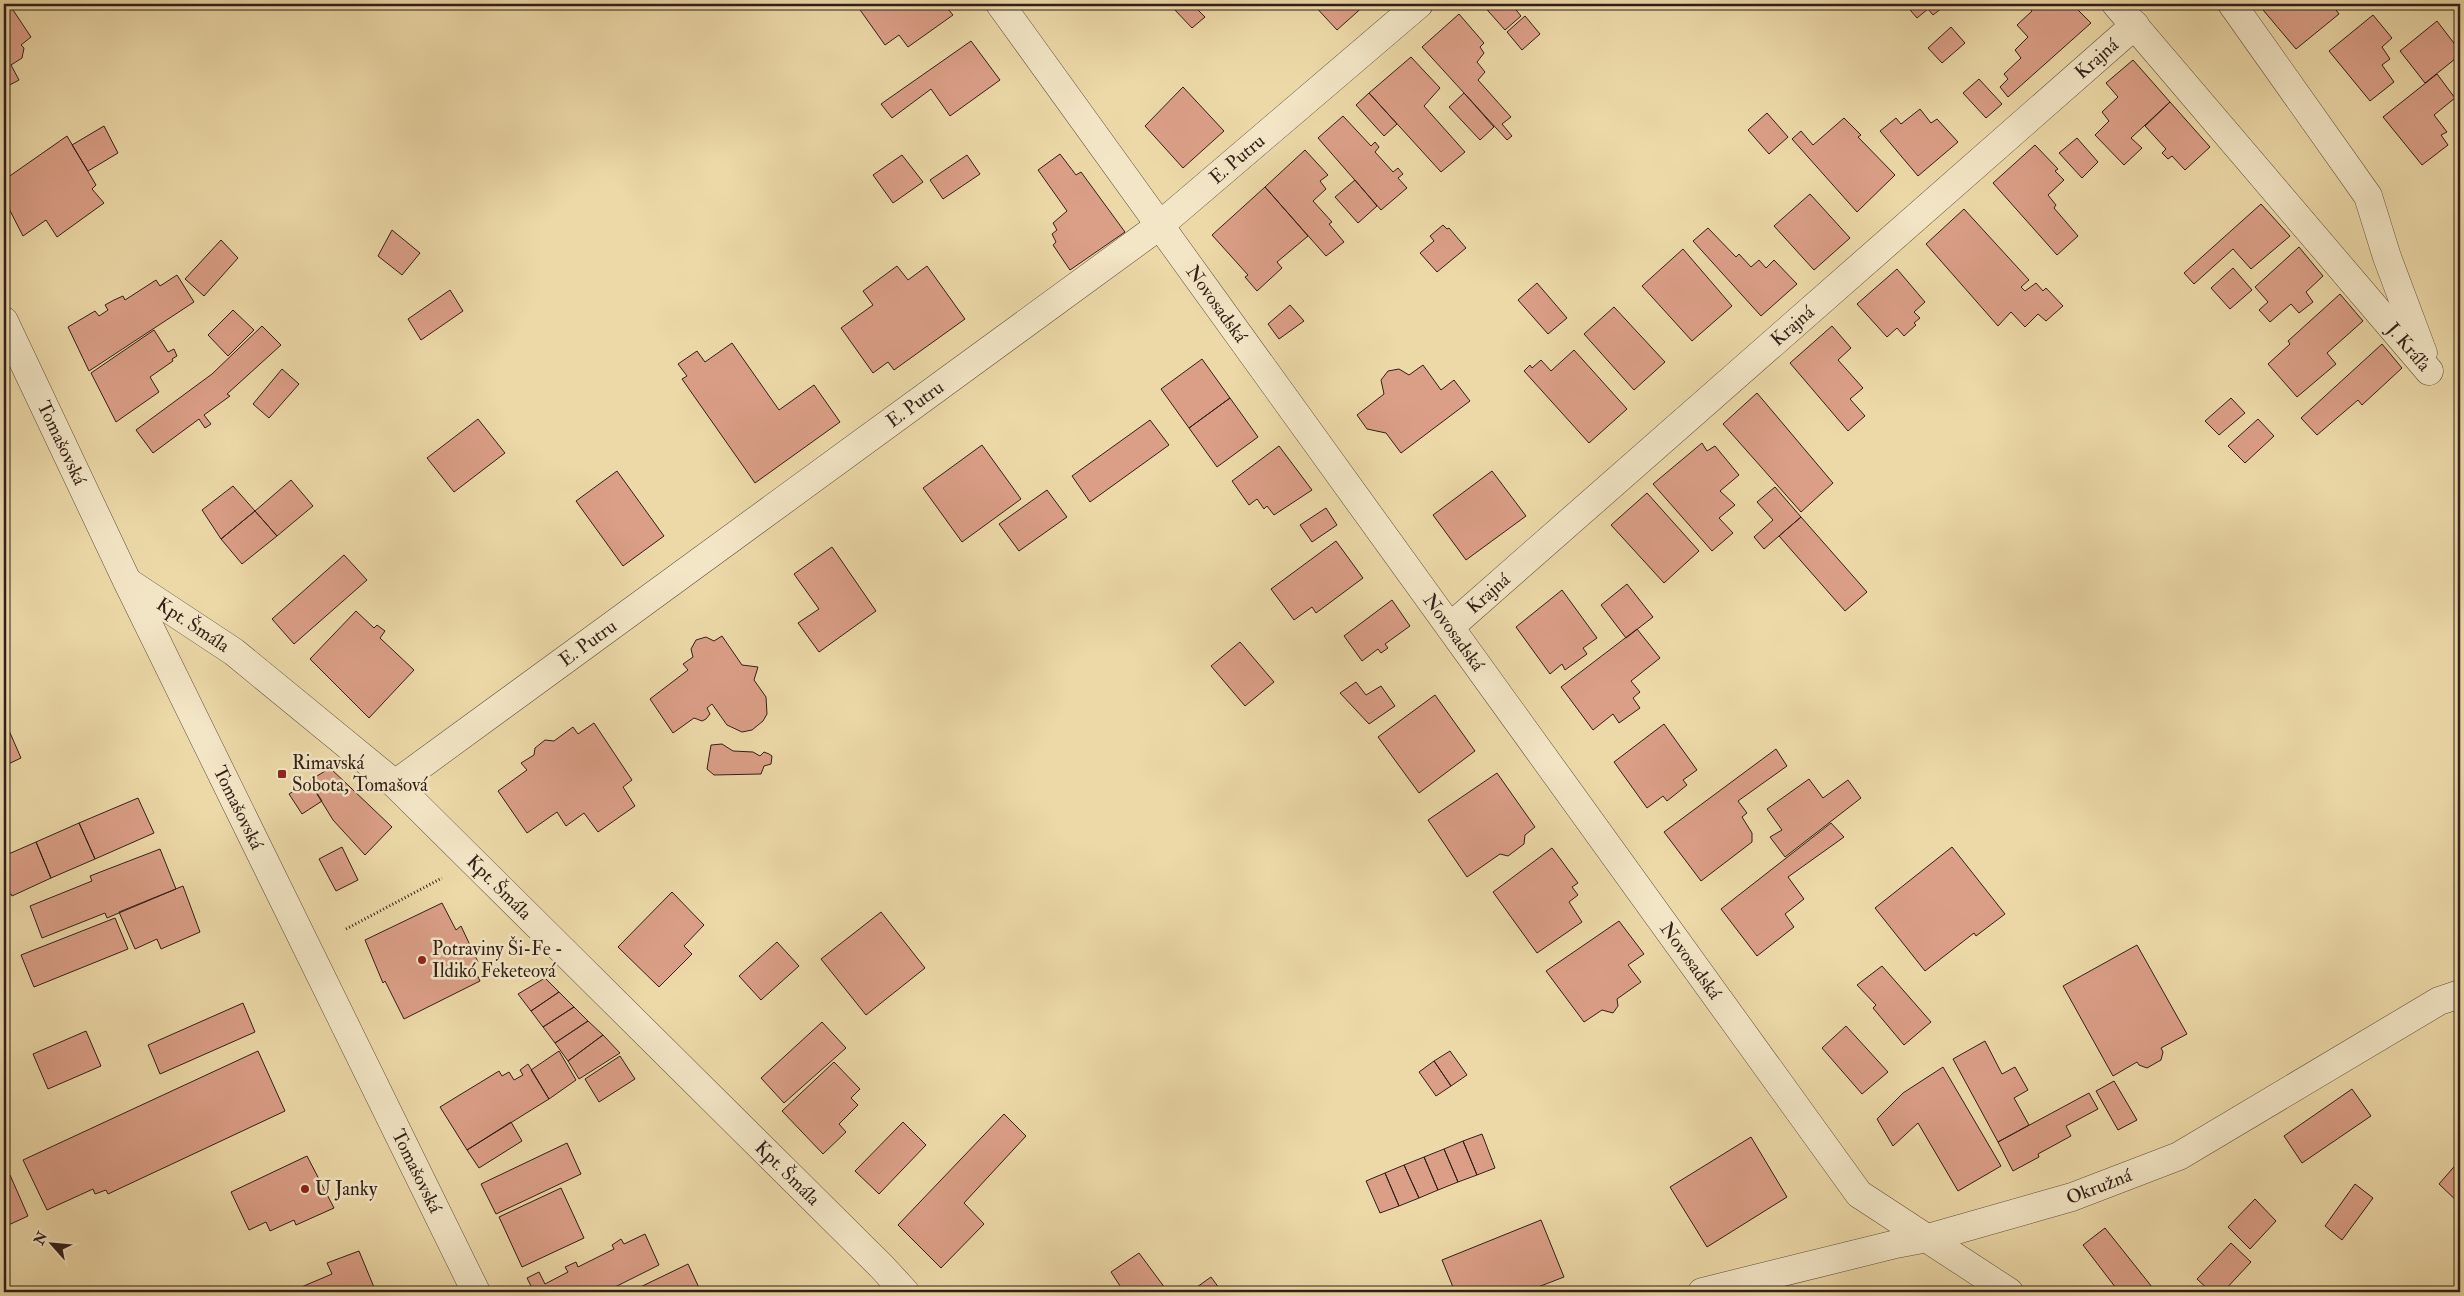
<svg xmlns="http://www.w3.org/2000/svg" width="2464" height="1296" viewBox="0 0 2464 1296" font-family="'IM FELL Double Pica',serif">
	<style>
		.building { fill: #db9f87; stroke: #311f18 }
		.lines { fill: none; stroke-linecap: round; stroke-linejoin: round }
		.minor-casing { stroke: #604e3c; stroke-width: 29 }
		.path { stroke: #311f18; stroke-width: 3; stroke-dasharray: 1 2.5; stroke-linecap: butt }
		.minor { stroke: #f3e6c6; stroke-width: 28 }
		.poi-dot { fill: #8f2418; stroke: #f3e6c6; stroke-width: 2 }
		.labels { text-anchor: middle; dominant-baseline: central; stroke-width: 5; stroke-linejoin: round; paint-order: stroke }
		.street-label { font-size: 19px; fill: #311f18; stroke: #f3e6c6 }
		.poi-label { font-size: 19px; fill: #311f18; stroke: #f3e6c6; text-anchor: start }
	</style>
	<rect width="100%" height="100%" fill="#edd9a8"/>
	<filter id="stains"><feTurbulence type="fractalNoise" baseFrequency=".004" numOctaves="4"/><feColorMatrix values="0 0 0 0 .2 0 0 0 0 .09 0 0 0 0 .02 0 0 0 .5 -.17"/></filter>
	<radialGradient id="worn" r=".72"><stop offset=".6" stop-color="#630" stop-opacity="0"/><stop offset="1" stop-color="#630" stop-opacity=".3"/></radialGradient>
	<!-- building -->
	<path class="building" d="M 4,4 L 9,4 L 31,37 L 21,45 L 24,48 L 22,58 L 11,65 L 19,80 L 4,88 Z
		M 863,4 L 944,4 L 953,15 L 908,47 L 899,35 L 885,45 L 858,7 Z
		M 1180,4 L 1192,4 L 1205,17 L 1192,28 L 1174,9 Z
		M 1313,4 L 1366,4 L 1337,30 Z
		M 1482,4 L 1514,4 L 1512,5 L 1521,16 L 1505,30 Z
		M 1905,4 L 1947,4 L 1933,15 L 1928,9 L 1917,18 Z
		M 2027,4 L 2072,4 L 2091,23 L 2008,97 L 2000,87 L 2008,79 L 2004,74 L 2021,58 L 2015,50 L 2028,37 L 2017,25 L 2032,11 Z
		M 2258,4 L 2332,4 L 2339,14 L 2296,49 Z
		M 1459,14 L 1484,43 L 1480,47 L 1484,53 L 1477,62 L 1485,72 L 1478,80 L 1511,117 L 1502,124 L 1512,136 L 1507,140 L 1422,47 Z
		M 2373,15 L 2392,38 L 2382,47 L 2390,59 L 2382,65 L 2394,82 L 2370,101 L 2329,51 Z
		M 1525,16 L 1540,34 L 1522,50 L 1507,32 Z
		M 2437,21 L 2460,51 L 2460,55 L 2425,83 L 2400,51 Z
		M 1951,27 L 1965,43 L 1942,63 L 1928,48 Z
		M 971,41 L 1000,80 L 950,116 L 931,89 L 892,118 L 881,104 Z
		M 1411,57 L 1440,88 L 1424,106 L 1465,152 L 1441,172 L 1369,93 Z
		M 2133,60 L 2170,102 L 2131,138 L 2142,148 L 2124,165 L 2095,135 L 2109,121 L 2102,112 L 2118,97 L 2106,83 Z
		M 2437,74 L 2455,98 L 2434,115 L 2447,132 L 2441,135 L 2448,145 L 2422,165 L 2383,117 Z
		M 1979,79 L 2002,104 L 1986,118 L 1963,93 Z
		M 1183,87 L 1224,131 L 1183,168 L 1145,126 Z
		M 1369,93 L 1397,124 L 1384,136 L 1356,105 Z
		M 1464,93 L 1494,127 L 1480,140 L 1449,107 Z
		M 2170,102 L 2210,147 L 2185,170 L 2172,156 L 2168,159 L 2162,153 L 2166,149 L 2145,126 Z
		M 1920,109 L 1931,123 L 1937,119 L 1958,142 L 1918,176 L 1880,131 L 1896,118 L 1901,124 Z
		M 1767,113 L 1788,137 L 1769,154 L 1748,130 Z
		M 1343,116 L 1371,146 L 1375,142 L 1379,147 L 1375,152 L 1393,172 L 1398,168 L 1403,174 L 1398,178 L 1407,188 L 1381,210 L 1318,138 Z
		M 1844,118 L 1861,135 L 1858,137 L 1895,175 L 1857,212 L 1792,139 L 1801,131 L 1813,145 Z
		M 104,126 L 118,153 L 88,171 L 72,145 Z
		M 67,136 L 96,185 L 92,189 L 104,203 L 57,237 L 46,220 L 23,236 L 4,199 L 4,180 Z
		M 2077,138 L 2098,162 L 2082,178 L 2059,153 Z
		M 2035,145 L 2058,169 L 2055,171 L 2064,180 L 2048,195 L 2056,205 L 2054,208 L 2078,236 L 2057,255 L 1993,183 Z
		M 1305,150 L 1328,175 L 1320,181 L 1326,189 L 1313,201 L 1332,222 L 1329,224 L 1344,242 L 1326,256 L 1265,187 Z
		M 1060,154 L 1076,175 L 1081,172 L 1125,232 L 1070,270 L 1053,245 L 1056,242 L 1052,234 L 1057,230 L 1053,223 L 1067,211 L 1038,170 Z
		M 902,155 L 923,182 L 893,203 L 873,175 Z
		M 967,155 L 980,174 L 943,199 L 930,180 Z
		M 1355,180 L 1377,206 L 1358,223 L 1335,197 Z
		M 1265,187 L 1308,236 L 1277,262 L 1282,268 L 1257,291 L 1245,277 L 1248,275 L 1212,235 Z
		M 1810,194 L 1850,238 L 1814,270 L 1774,226 Z
		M 2261,204 L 2290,236 L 2251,269 L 2233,249 L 2194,284 L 2184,273 Z
		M 1964,209 L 2029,280 L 2021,287 L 2025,291 L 2036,283 L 2043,291 L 2046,288 L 2063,306 L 2046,321 L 2038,314 L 2025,327 L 2011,312 L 1998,326 L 1926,244 Z
		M 1443,225 L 1447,229 L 1449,228 L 1466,248 L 1437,272 L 1420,253 L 1434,241 L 1430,236 Z
		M 1708,228 L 1736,257 L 1739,254 L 1751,267 L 1759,260 L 1766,268 L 1774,260 L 1797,284 L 1761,316 L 1693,241 Z
		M 392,230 L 420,253 L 402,275 L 378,256 Z
		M 221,240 L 238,258 L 204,296 L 185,279 Z
		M 2299,247 L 2323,276 L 2306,292 L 2313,302 L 2299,313 L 2291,304 L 2270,322 L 2259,310 L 2268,302 L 2255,287 Z
		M 1683,249 L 1732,306 L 1692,341 L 1642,286 Z
		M 897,266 L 908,280 L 927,266 L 965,319 L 894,370 L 888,362 L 873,373 L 841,328 L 873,305 L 863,291 Z
		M 2233,268 L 2252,290 L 2230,309 L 2211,288 Z
		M 1897,269 L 1925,302 L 1914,312 L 1920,318 L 1914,323 L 1916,325 L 1904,336 L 1897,328 L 1887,337 L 1857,304 Z
		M 177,275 L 194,302 L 89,371 L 68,327 L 95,311 L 99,316 L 108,310 L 105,305 L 114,300 L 123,296 L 125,300 L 156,280 L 160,286 Z
		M 1537,283 L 1567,318 L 1548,334 L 1518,300 Z
		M 450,290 L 463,311 L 421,340 L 408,319 Z
		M 2340,294 L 2363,321 L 2327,353 L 2336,364 L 2297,397 L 2268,364 L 2290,344 L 2288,341 Z
		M 1290,305 L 1304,321 L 1279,339 L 1268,324 Z
		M 1614,307 L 1665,362 L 1634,390 L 1584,334 Z
		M 233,310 L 254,330 L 228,356 L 208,335 Z
		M 262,326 L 281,345 L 227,394 L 230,396 L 204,415 L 211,424 L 205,428 L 199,419 L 153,453 L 136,430 L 212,374 Z
		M 1832,326 L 1851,348 L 1838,360 L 1863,388 L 1850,399 L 1865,416 L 1848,431 L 1790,363 Z
		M 154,330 L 168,352 L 174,349 L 177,356 L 172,359 L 173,361 L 150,377 L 159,392 L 116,422 L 91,373 Z
		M 732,343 L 779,410 L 814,385 L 840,422 L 755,483 L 682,379 L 687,376 L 678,364 L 697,351 L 705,362 Z
		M 2382,344 L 2402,368 L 2362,405 L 2358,400 L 2317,435 L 2301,418 Z
		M 1574,350 L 1627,409 L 1589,443 L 1524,371 L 1530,365 L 1532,368 L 1541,360 L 1551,371 Z
		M 1202,359 L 1230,398 L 1189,428 L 1161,389 Z
		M 1423,365 L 1441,390 L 1454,380 L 1470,401 L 1401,453 L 1386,433 L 1367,429 L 1357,415 L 1384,394 L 1381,380 L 1388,371 L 1399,369 L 1409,375 Z
		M 282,369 L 299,384 L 269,418 L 253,404 Z
		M 1757,393 L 1833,483 L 1801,512 L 1723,424 Z
		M 1230,398 L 1258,437 L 1217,467 L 1189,428 Z
		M 2231,398 L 2245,413 L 2219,435 L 2205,421 Z
		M 478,419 L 505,453 L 454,492 L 427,458 Z
		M 2258,419 L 2274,436 L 2245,463 L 2228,446 Z
		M 1150,420 L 1169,445 L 1090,502 L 1072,476 Z
		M 1702,443 L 1707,451 L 1715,446 L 1739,475 L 1720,491 L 1735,505 L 1719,518 L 1733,533 L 1712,551 L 1653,484 Z
		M 982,445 L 1021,499 L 962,542 L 923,488 Z
		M 1279,446 L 1312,490 L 1274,515 L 1267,506 L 1264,509 L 1257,499 L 1249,505 L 1232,481 Z
		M 617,471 L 664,536 L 623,566 L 576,501 Z
		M 1492,471 L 1526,516 L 1466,560 L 1433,515 Z
		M 291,480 L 313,506 L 277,536 L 255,511 Z
		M 233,486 L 255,511 L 221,539 L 202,510 Z
		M 1775,487 L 1801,517 L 1764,549 L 1754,537 L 1773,520 L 1757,502 Z
		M 1047,490 L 1067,517 L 1019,551 L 999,524 Z
		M 1647,493 L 1699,551 L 1664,583 L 1611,525 Z
		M 1326,508 L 1337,525 L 1312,542 L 1300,525 Z
		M 255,511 L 277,536 L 242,564 L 221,539 Z
		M 1801,517 L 1867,592 L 1845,611 L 1779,536 Z
		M 1336,541 L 1363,578 L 1316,613 L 1312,607 L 1294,620 L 1271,589 Z
		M 832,547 L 876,611 L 819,652 L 798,623 L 819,609 L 794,574 Z
		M 344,555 L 367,580 L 294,644 L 272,619 Z
		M 1627,584 L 1653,617 L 1626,638 L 1601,605 Z
		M 1562,590 L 1597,638 L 1583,648 L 1587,654 L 1565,670 L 1562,664 L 1550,674 L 1516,627 Z
		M 1392,600 L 1410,626 L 1385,644 L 1388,648 L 1381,653 L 1378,649 L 1362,661 L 1344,636 Z
		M 356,611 L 374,628 L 377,625 L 385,631 L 380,638 L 414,670 L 369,718 L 310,659 Z
		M 1637,629 L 1660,658 L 1631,681 L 1640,692 L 1633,698 L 1640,708 L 1619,723 L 1613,714 L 1593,730 L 1561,687 Z
		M 722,636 L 742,665 L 758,667 L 754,680 L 766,697 L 767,714 L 763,721 L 752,730 L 742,732 L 727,725 L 712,704 L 707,708 L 710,714 L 706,719 L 702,721 L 694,718 L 673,733 L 650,699 L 688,670 L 683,664 L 693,657 L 691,649 L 696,640 L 706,637 L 714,641 Z
		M 1240,642 L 1274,682 L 1245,706 L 1211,666 Z
		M 1356,682 L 1366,695 L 1381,686 L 1395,706 L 1369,724 L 1340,693 Z
		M 1435,695 L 1475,751 L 1419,793 L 1378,737 Z
		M 4,719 L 21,758 L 4,766 Z
		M 594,723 L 632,780 L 623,787 L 635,806 L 598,832 L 584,813 L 566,826 L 557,812 L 527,833 L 498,791 L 527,770 L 521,763 L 534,755 L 535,748 L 545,740 L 554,741 L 573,727 L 578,734 Z
		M 1664,724 L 1697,770 L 1683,780 L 1687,785 L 1667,801 L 1663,796 L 1647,808 L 1614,762 Z
		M 722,744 L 733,751 L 753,752 L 760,756 L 764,752 L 769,754 L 772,756 L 771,764 L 764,766 L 761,774 L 714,775 L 707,769 L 711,745 Z
		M 1776,749 L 1787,766 L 1738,801 L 1747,813 L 1742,817 L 1752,833 L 1752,842 L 1701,881 L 1664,832 Z
		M 330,768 L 392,827 L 365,855 L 333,820 L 309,781 Z
		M 1497,773 L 1535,827 L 1525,835 L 1524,844 L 1508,856 L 1500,854 L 1467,877 L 1428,820 Z
		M 1809,779 L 1823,798 L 1848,780 L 1861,798 L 1785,857 L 1770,837 L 1782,830 L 1767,809 Z
		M 309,781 L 322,801 L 302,814 L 289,794 Z
		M 138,798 L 154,833 L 95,859 L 79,823 Z
		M 79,823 L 95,859 L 51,878 L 36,842 Z
		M 1831,823 L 1844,837 L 1788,877 L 1804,899 L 1785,914 L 1794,927 L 1757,956 L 1721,909 Z
		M 36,842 L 51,878 L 12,896 L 11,894 L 5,896 L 4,856 Z
		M 342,847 L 358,880 L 336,891 L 319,859 Z
		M 1952,847 L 2005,914 L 1976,936 L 1974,933 L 1925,971 L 1875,908 Z
		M 1552,848 L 1578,883 L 1572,887 L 1578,895 L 1569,902 L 1582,922 L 1537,953 L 1493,892 Z
		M 160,849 L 176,889 L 107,918 L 105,913 L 42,938 L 30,906 L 92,881 L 90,876 Z
		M 183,886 L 200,932 L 161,949 L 157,939 L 135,949 L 119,912 Z
		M 672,892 L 704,925 L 684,946 L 692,954 L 659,987 L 618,947 Z
		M 442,903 L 456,930 L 461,926 L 478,962 L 472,964 L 480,981 L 404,1019 L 385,981 L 383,983 L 365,940 Z
		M 881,912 L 925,968 L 866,1015 L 821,959 Z
		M 115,918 L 128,949 L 34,987 L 21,955 Z
		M 1619,921 L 1644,954 L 1628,965 L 1641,982 L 1617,999 L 1618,1006 L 1613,1013 L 1602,1010 L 1584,1022 L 1546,971 Z
		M 777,942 L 799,966 L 761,1000 L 739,976 Z
		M 2137,945 L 2187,1034 L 2161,1048 L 2163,1052 L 2161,1060 L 2147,1068 L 2139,1065 L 2137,1062 L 2113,1076 L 2063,986 Z
		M 1882,966 L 1931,1022 L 1904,1045 L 1873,1008 L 1876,1005 L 1857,985 Z
		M 545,978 L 559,992 L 531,1011 L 518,994 Z
		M 559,992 L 574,1007 L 543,1027 L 531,1011 Z
		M 243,1003 L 255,1032 L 160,1074 L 148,1045 Z
		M 574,1007 L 588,1021 L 555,1043 L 543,1027 Z
		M 588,1021 L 603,1035 L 568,1061 L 555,1043 Z
		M 822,1022 L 846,1048 L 784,1103 L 761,1078 Z
		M 1846,1026 L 1888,1072 L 1862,1094 L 1822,1048 Z
		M 86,1031 L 101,1066 L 48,1089 L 33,1054 Z
		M 603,1035 L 620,1053 L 579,1079 L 568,1061 Z
		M 1985,1041 L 2002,1074 L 2015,1067 L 2028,1090 L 2014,1098 L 2029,1125 L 1998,1142 L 1953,1059 Z
		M 258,1051 L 285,1111 L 108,1194 L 106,1190 L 95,1194 L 93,1189 L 47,1210 L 23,1160 Z
		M 559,1051 L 576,1080 L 549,1099 L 531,1070 Z
		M 1450,1051 L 1467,1075 L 1451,1086 L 1434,1061 Z
		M 620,1056 L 635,1079 L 599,1102 L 585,1079 Z
		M 1434,1061 L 1451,1086 L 1436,1096 L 1419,1072 Z
		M 834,1062 L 860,1089 L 851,1098 L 858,1105 L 839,1124 L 846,1132 L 823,1154 L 782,1111 Z
		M 528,1064 L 549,1099 L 467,1150 L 440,1107 L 499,1071 L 502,1076 L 509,1072 L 514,1080 L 523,1075 L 520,1070 Z
		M 1943,1067 L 2001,1166 L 1958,1191 L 1918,1123 L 1893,1146 L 1877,1119 L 1903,1093 Z
		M 2114,1081 L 2137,1120 L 2118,1130 L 2096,1091 Z
		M 2352,1089 L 2371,1116 L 2302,1163 L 2284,1136 Z
		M 2089,1093 L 2098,1109 L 2066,1126 L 2071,1136 L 2038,1154 L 2039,1157 L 2013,1171 L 1998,1142 Z
		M 1004,1114 L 1026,1136 L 964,1203 L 984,1224 L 941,1268 L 898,1225 Z
		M 511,1122 L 522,1141 L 479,1168 L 467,1150 Z
		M 903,1122 L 926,1145 L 879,1194 L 855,1171 Z
		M 1482,1134 L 1495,1168 L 1477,1175 L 1463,1141 Z
		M 1751,1137 L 1787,1197 L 1707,1247 L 1670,1187 Z
		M 1463,1141 L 1477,1175 L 1458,1182 L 1444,1149 Z
		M 567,1143 L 581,1174 L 496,1214 L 481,1184 Z
		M 1444,1149 L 1458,1182 L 1438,1190 L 1424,1157 Z
		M 307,1156 L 334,1208 L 296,1225 L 294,1220 L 270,1231 L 266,1222 L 249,1230 L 231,1192 Z
		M 1424,1157 L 1438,1190 L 1419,1198 L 1404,1165 Z
		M 2459,1161 L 2460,1162 L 2460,1204 L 2439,1184 Z
		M 1404,1165 L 1419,1198 L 1399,1206 L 1385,1173 Z
		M 1385,1173 L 1399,1206 L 1380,1213 L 1366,1181 Z
		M 10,1175 L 28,1216 L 4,1227 L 4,1178 Z
		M 2355,1184 L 2373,1198 L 2342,1240 L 2325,1226 Z
		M 561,1188 L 584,1238 L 522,1267 L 499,1217 Z
		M 2255,1199 L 2276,1221 L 2250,1249 L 2228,1227 Z
		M 1541,1220 L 1564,1277 L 1525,1292 L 1455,1292 L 1442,1260 Z
		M 2105,1228 L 2156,1292 L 2119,1292 L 2083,1245 Z
		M 645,1234 L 659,1265 L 605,1292 L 534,1292 L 527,1278 L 539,1272 L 545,1284 L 568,1272 L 565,1267 L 576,1262 L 578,1267 L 614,1249 L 612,1245 L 621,1239 L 624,1244 Z
		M 2231,1243 L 2251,1262 L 2223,1292 L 2211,1292 L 2197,1279 Z
		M 359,1251 L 376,1292 L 300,1292 L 299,1288 L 332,1274 L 327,1263 Z
		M 1139,1253 L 1168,1292 L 1118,1292 L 1122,1289 L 1111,1272 Z
		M 688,1264 L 701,1292 L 630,1292 Z
		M 1211,1277 L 1222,1292 L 1190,1292 Z"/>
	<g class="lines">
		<!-- minor casing -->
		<g class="minor-casing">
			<g id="minor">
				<path id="s1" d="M 1000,4 L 1859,1194 L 2009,1292"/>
				<path id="s2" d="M 2116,4 L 2429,371"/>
				<path d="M 2232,4 L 2368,196 L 2387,257 L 2423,353"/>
				<path id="s3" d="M 4,321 L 127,581 L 476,1292"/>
				<path id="s4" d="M 128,582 L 234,652 L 395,784 L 882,1267 L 905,1292"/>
				<path id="s5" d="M 1450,627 L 2135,25"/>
				<path id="s6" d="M 395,784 L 1159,226 L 1419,4"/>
				<path id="s7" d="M 1702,1292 L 1896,1244 L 1928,1238 L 2072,1197 L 2179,1156 L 2439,1001 L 2460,994"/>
			</g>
		</g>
		<!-- path -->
		<path class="path" d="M 346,929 L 442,878"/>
		<!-- minor -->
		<use href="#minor" class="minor"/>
	</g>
	<!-- markers -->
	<g class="poi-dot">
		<rect x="277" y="769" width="10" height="10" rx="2.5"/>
		<circle cx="422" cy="960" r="5"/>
		<circle cx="305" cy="1189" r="5"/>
	</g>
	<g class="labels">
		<!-- street labels -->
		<g class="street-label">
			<text stroke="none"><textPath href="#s5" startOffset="861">Krajná</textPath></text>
			<text stroke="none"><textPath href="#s6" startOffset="1049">E. Putru</textPath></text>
			<text stroke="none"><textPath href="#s1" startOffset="370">Novosadská</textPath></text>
			<text stroke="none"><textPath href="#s5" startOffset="456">Krajná</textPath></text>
			<text stroke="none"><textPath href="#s2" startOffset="451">J. Kráľa</textPath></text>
			<text stroke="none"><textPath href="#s6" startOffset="644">E. Putru</textPath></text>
			<text stroke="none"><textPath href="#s3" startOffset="135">Tomašovská</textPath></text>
			<text stroke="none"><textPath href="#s5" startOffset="51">Krajná</textPath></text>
			<text stroke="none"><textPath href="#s4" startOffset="78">Kpt. Šmála</textPath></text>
			<text stroke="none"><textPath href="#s1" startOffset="775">Novosadská</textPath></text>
			<text stroke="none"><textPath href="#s6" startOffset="239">E. Putru</textPath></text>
			<text stroke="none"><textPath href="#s3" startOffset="540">Tomašovská</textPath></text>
			<text stroke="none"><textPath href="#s4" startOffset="482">Kpt. Šmála</textPath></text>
			<text stroke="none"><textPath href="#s1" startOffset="1180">Novosadská</textPath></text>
			<text stroke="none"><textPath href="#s3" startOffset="945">Tomašovská</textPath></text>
			<text stroke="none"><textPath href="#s4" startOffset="888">Kpt. Šmála</textPath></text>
			<text stroke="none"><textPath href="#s7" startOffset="411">Okružná</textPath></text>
		</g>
		<!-- poi labels -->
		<g class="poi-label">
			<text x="292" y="763">Rimavská<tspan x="292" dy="22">Sobota, Tomašová</tspan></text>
			<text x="432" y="949">Potraviny Ši-Fe -<tspan x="432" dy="22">Ildikó Feketeová</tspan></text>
			<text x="315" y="1189">U Janky</text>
		</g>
	</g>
	<!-- margin -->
	<rect width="2464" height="1296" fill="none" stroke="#edd9a8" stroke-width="20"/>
	<rect x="5" y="5" width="2454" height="1286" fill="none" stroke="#311f18" stroke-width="2.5"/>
	<rect x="10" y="10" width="2444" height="1276" fill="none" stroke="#311f18"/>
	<!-- north arrow -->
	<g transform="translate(52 1244) rotate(297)" stroke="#f3e6c6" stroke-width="4" paint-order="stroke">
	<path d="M0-4L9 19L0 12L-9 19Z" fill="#311f18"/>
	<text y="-8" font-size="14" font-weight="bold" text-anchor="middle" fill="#311f18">N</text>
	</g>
	<rect width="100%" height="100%" filter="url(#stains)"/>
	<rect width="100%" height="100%" fill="url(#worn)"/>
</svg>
